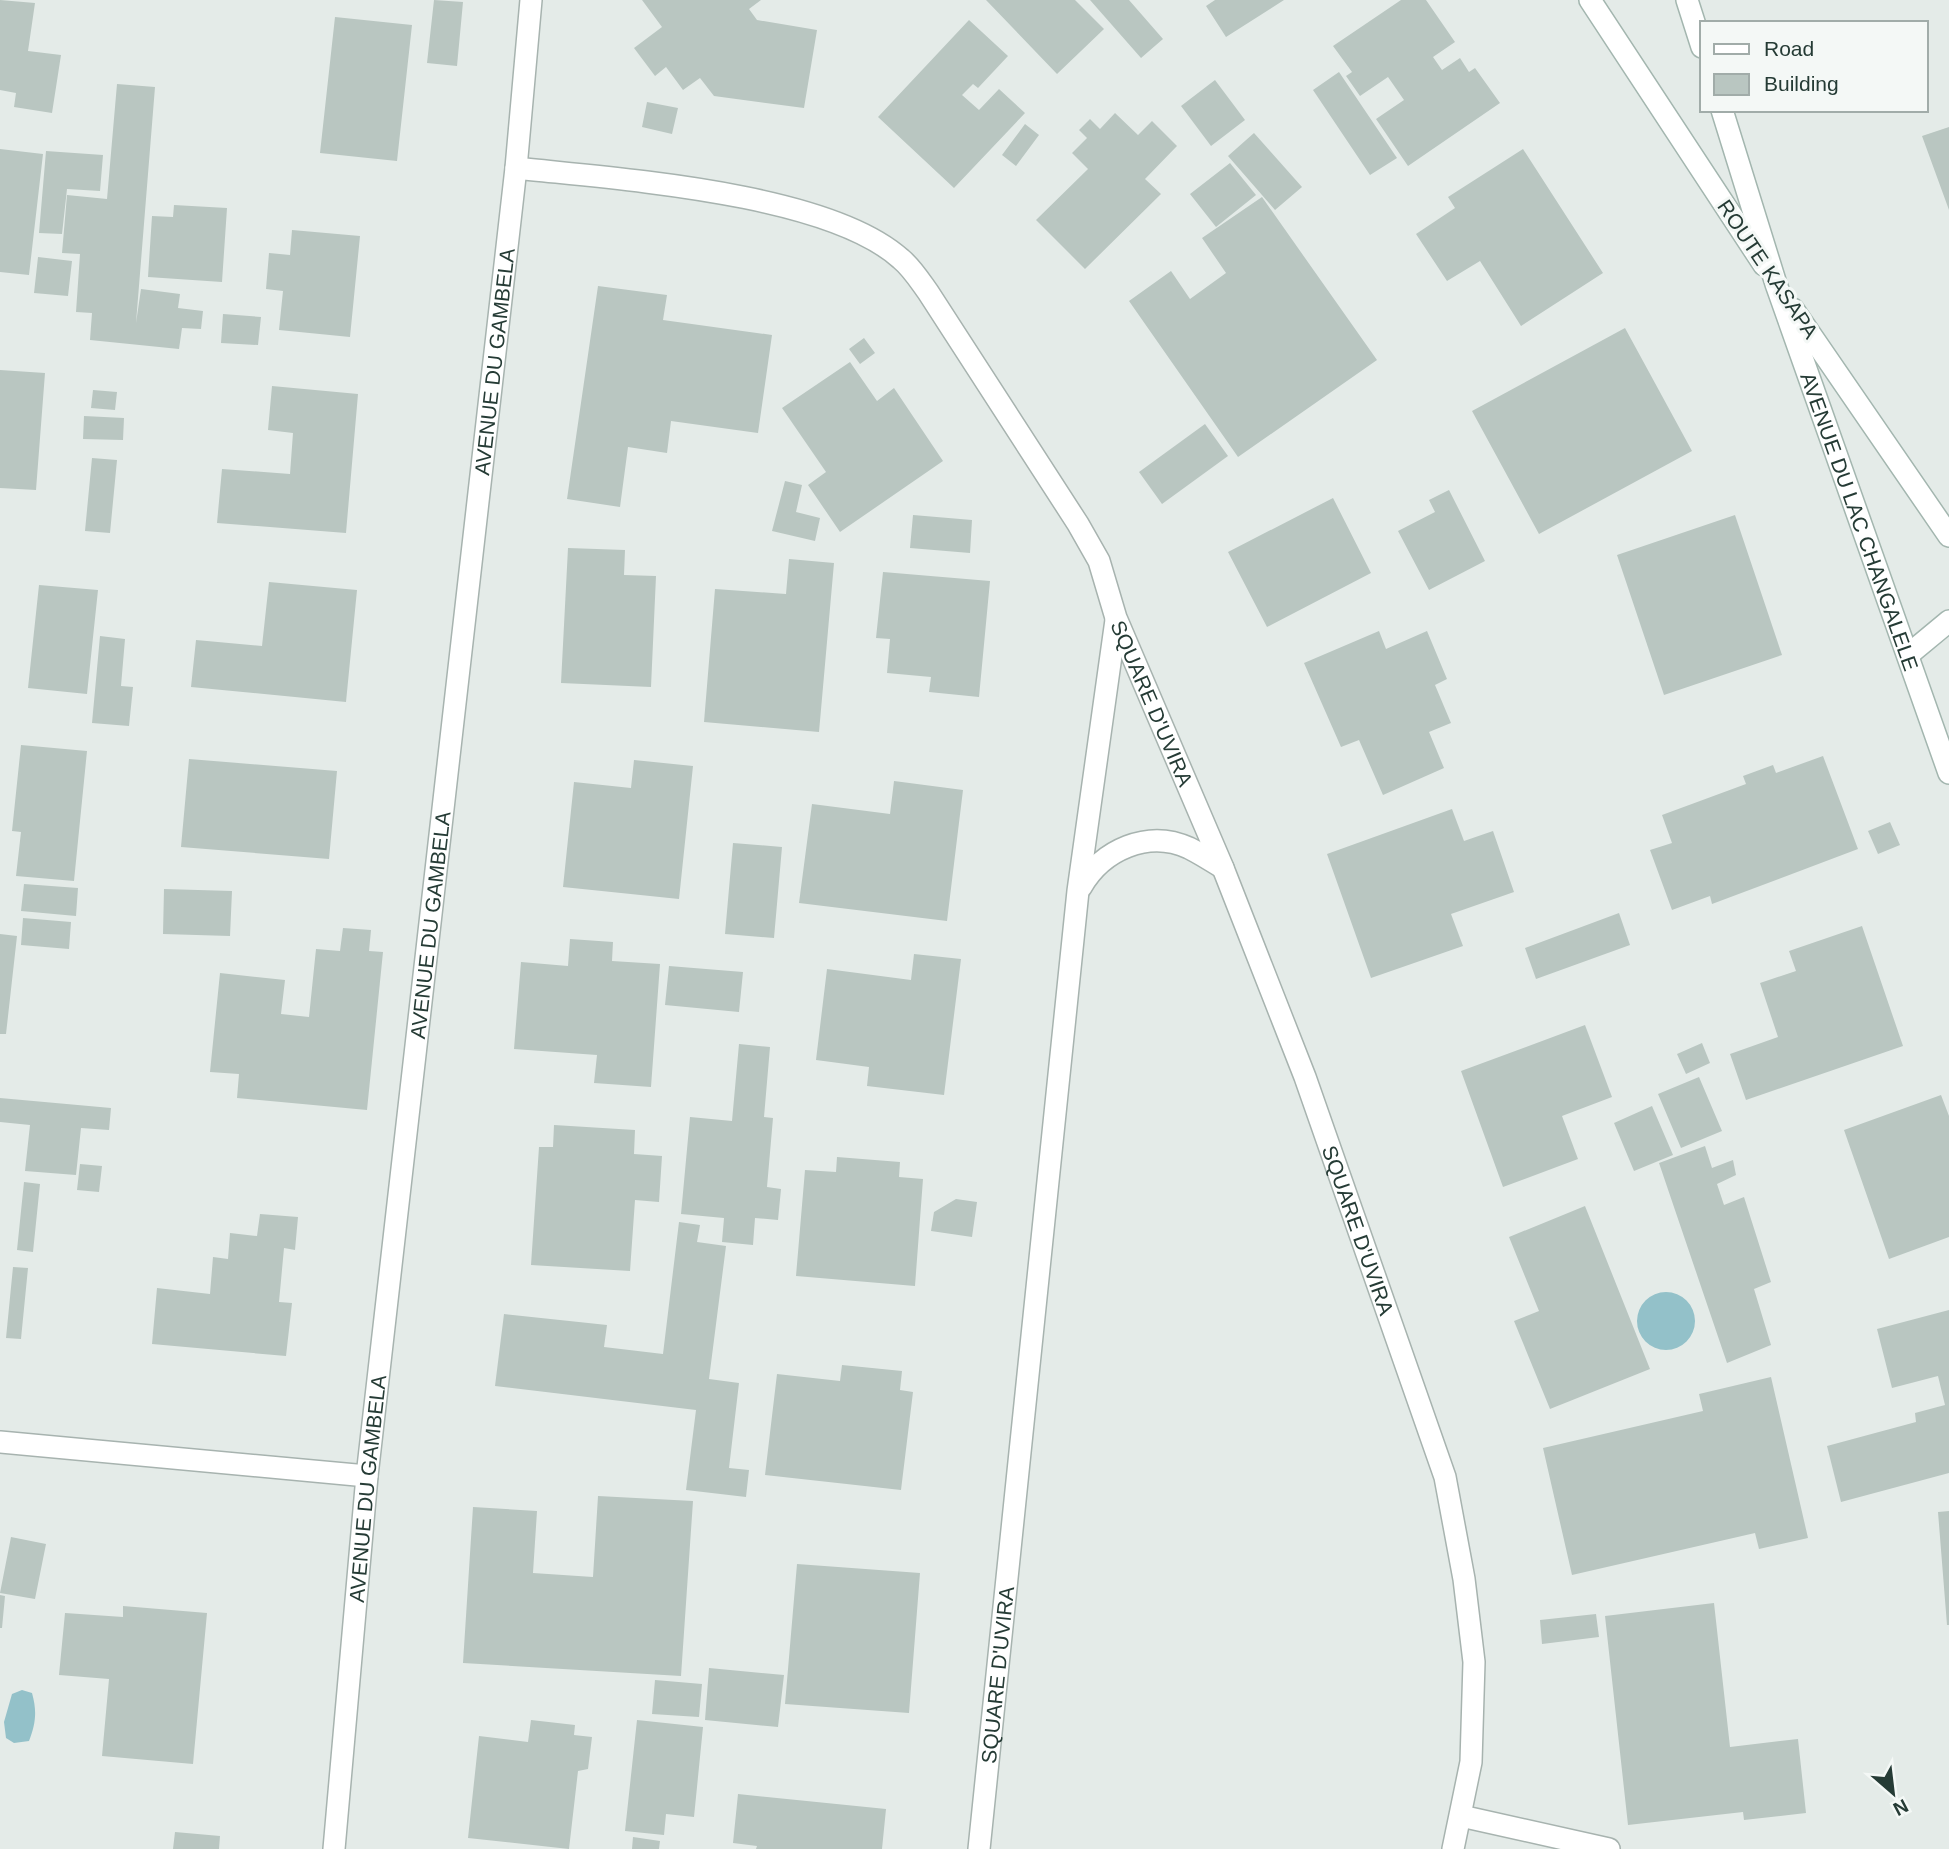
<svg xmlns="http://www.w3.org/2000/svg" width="1949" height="1849" viewBox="0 0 1949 1849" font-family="Helvetica,sans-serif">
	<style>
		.water { fill: #93c1c9 }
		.building { fill: #b9c6c1 }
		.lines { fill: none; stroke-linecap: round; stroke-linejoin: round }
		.street-casing { stroke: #a7b3af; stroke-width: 24 }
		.secondary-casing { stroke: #a3b6af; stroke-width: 24 }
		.street { stroke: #fff; stroke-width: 21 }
		.secondary { stroke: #fff; stroke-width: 21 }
		.labels { text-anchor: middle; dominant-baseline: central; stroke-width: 6; stroke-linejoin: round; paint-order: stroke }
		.street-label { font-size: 21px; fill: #253b35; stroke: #f4f8f6 }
	</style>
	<rect width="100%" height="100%" fill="#e4ebe8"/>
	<!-- water -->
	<path class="water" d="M1637 1321a29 29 0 1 1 58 0a29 29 0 1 1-58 0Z
		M 22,1690 L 32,1693 C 37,1711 36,1723 29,1741 L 14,1743 L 6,1738 L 4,1722 L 12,1694 Z"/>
	<!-- building -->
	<path class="building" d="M 0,0 L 35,3 L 28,51 L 61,55 L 52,113 L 14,107 L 16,93 L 0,90 Z
		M 434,0 L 463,2 L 457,66 L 427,63 Z
		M 642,0 L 761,0 L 749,9 L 757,20 L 817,30 L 804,108 L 714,96 L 700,78 L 683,90 L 666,67 L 655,76 L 634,48 L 662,27 Z
		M 986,0 L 1075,0 L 1104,29 L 1057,74 Z
		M 1090,0 L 1129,0 L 1163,39 L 1141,58 Z
		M 1215,0 L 1284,0 L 1226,37 L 1206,6 Z
		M 1401,0 L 1426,0 L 1455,42 L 1433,57 L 1442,70 L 1460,58 L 1469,72 L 1475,68 L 1500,103 L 1408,166 L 1376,119 L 1404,100 L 1388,77 L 1360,96 L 1346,76 L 1352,72 L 1333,46 Z
		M 335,17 L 412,25 L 397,161 L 320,153 Z
		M 969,20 L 1008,56 L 978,88 L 973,84 L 962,95 L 979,110 L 999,89 L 1025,113 L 954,188 L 878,117 Z
		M 1339,72 L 1397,158 L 1370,175 L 1313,90 Z
		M 1215,80 L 1245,120 L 1211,146 L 1181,106 Z
		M 117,84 L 155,87 L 136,323 L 141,289 L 180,294 L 178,308 L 203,311 L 201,329 L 182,328 L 179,349 L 90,340 L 92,313 L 76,312 L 80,254 L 62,253 L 67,195 L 107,199 Z
		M 647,102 L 678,108 L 672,134 L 642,127 Z
		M 1115,113 L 1138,135 L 1152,121 L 1177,146 L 1145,179 L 1161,194 L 1085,269 L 1036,220 L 1088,169 L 1072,153 L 1087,138 L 1079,130 L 1090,119 L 1100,129 Z
		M 1025,124 L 1039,135 L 1016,166 L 1002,155 Z
		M 1949,127 L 1949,210 L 1922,136 Z
		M 1254,133 L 1302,187 L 1275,210 L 1228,156 Z
		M 0,149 L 43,154 L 29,275 L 0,272 Z
		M 1523,149 L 1603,273 L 1521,326 L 1480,261 L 1447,281 L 1416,234 L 1455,208 L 1448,197 Z
		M 46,151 L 103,155 L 100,191 L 67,189 L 62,234 L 39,233 Z
		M 1230,163 L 1256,195 L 1216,227 L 1190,194 Z
		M 1262,197 L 1377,360 L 1238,457 L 1129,301 L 1171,271 L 1190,299 L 1226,273 L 1202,238 Z
		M 174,205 L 227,208 L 222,282 L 148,277 L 152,216 L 173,217 Z
		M 292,230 L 360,236 L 350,337 L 279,330 L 283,291 L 266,289 L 269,253 L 290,255 Z
		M 38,257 L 72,261 L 68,296 L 34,293 Z
		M 598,286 L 667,295 L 663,320 L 772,335 L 758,433 L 671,421 L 667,453 L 628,447 L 620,507 L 567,499 Z
		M 223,314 L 261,317 L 258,345 L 221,343 Z
		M 1625,328 L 1692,451 L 1539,534 L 1472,411 Z
		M 864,338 L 875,353 L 860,364 L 849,349 Z
		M 850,362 L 877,401 L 894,388 L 943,461 L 840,532 L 808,485 L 826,472 L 782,408 Z
		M 0,370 L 45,373 L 36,490 L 0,488 Z
		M 272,386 L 358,394 L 346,533 L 217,523 L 222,469 L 290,474 L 293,433 L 268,430 Z
		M 93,390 L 117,392 L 115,410 L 91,408 Z
		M 84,416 L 124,418 L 123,440 L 83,439 Z
		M 1205,424 L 1228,456 L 1162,504 L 1139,472 Z
		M 92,458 L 117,460 L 110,533 L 85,531 Z
		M 785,481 L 802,485 L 796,512 L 820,518 L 815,541 L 772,531 Z
		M 1449,490 L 1485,561 L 1429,590 L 1398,531 L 1435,512 L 1429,500 Z
		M 1333,498 L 1371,573 L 1267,627 L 1228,552 Z
		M 913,515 L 972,520 L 970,553 L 910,548 Z
		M 1735,515 L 1782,655 L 1664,695 L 1617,555 Z
		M 568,548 L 625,550 L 624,575 L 656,576 L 651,687 L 561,683 Z
		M 789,559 L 834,563 L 819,732 L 704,722 L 715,589 L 786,594 Z
		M 883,572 L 990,581 L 979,697 L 929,692 L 931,677 L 887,673 L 890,639 L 876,638 Z
		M 269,582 L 357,590 L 346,702 L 191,687 L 196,640 L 262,646 Z
		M 39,585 L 98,590 L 87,694 L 28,688 Z
		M 1379,631 L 1386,649 L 1427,631 L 1447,679 L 1435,685 L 1451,723 L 1429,732 L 1444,768 L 1383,795 L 1359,740 L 1341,747 L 1304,663 Z
		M 100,636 L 125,639 L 121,686 L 133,687 L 129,726 L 92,723 Z
		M 21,745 L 87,751 L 74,881 L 16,876 L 21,832 L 12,831 Z
		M 1823,756 L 1858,849 L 1712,904 L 1710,896 L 1672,910 L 1650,850 L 1672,843 L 1662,815 L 1746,784 L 1743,776 L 1773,765 L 1776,773 Z
		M 189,759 L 337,771 L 329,859 L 181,847 Z
		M 634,760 L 693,766 L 679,899 L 563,887 L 574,782 L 631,788 Z
		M 894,781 L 963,790 L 947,921 L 799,903 L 812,804 L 890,814 Z
		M 1452,809 L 1464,841 L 1493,831 L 1514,892 L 1451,914 L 1463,946 L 1371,978 L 1327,854 Z
		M 1890,822 L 1900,845 L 1878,854 L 1868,831 Z
		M 733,843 L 782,847 L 774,938 L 725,934 Z
		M 24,884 L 78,888 L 76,916 L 21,911 Z
		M 164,889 L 232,891 L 230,936 L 163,934 Z
		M 1619,913 L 1630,945 L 1536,979 L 1525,948 Z
		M 23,918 L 71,922 L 69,949 L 21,945 Z
		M 1862,926 L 1903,1046 L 1746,1100 L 1730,1054 L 1778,1037 L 1760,983 L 1796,971 L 1789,951 Z
		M 343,928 L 371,930 L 369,951 L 383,952 L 367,1110 L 237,1098 L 239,1074 L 210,1072 L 220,973 L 285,980 L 281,1014 L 309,1017 L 316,949 L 340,951 Z
		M 0,934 L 17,936 L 6,1034 L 0,1034 Z
		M 570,939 L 613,942 L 612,961 L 660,964 L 651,1087 L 594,1083 L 597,1055 L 514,1049 L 521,962 L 568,966 Z
		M 914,954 L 961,959 L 944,1095 L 867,1086 L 869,1067 L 816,1060 L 827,969 L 911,980 Z
		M 669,966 L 743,972 L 739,1012 L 665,1005 Z
		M 1585,1025 L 1612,1097 L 1562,1116 L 1578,1159 L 1503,1187 L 1461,1071 Z
		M 1702,1043 L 1710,1063 L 1686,1074 L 1677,1054 Z
		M 739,1044 L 770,1047 L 764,1117 L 773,1118 L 767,1187 L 781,1189 L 778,1220 L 755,1218 L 753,1245 L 722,1242 L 724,1218 L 681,1214 L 690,1117 L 732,1121 Z
		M 1699,1077 L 1722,1131 L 1681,1148 L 1658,1094 Z
		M 1941,1095 L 1949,1116 L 1949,1237 L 1889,1259 L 1844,1130 Z
		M 0,1098 L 111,1108 L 109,1130 L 81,1128 L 76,1175 L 25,1171 L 30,1125 L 0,1122 Z
		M 1652,1106 L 1673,1155 L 1634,1171 L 1614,1123 Z
		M 554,1125 L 635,1130 L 634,1154 L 662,1156 L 659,1202 L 635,1200 L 630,1271 L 531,1265 L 539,1147 L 553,1147 Z
		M 1705,1146 L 1712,1168 L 1733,1160 L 1736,1175 L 1717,1184 L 1724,1205 L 1744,1197 L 1771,1282 L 1754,1289 L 1771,1345 L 1727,1363 L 1659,1163 Z
		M 837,1157 L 900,1162 L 899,1177 L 923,1179 L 915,1286 L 796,1276 L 805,1170 L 836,1172 Z
		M 80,1164 L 102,1166 L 99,1192 L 77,1190 Z
		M 24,1182 L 40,1184 L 33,1252 L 17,1250 Z
		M 956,1199 L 977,1202 L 972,1237 L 931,1231 L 934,1212 Z
		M 1585,1206 L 1650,1369 L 1550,1409 L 1514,1321 L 1539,1311 L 1509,1237 Z
		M 260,1214 L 298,1217 L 295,1250 L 284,1248 L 279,1302 L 292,1303 L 286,1356 L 152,1344 L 157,1288 L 210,1294 L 213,1257 L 228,1259 L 230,1233 L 257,1236 Z
		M 679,1222 L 700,1225 L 697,1242 L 726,1246 L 709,1379 L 739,1383 L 729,1468 L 749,1470 L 746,1497 L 686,1490 L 696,1410 L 495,1386 L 504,1314 L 607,1325 L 604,1347 L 663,1354 Z
		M 13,1267 L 28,1268 L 21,1339 L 6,1338 Z
		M 1949,1310 L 1949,1473 L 1841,1502 L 1827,1446 L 1916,1422 L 1915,1413 L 1945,1405 L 1938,1376 L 1892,1388 L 1877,1329 Z
		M 842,1365 L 902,1371 L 900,1390 L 913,1392 L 901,1490 L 765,1475 L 777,1374 L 840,1381 Z
		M 1771,1377 L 1808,1538 L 1759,1549 L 1755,1533 L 1572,1575 L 1543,1448 L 1703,1411 L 1699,1394 Z
		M 598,1496 L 693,1501 L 681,1676 L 463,1663 L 473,1507 L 537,1511 L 533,1573 L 593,1577 Z
		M 1949,1511 L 1949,1625 L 1947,1625 L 1938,1512 Z
		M 11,1537 L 46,1544 L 35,1599 L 0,1593 Z
		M 797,1564 L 920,1573 L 909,1713 L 785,1704 Z
		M 0,1595 L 5,1596 L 2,1628 L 0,1628 Z
		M 1714,1603 L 1730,1747 L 1798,1739 L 1806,1813 L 1744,1820 L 1743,1812 L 1628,1825 L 1605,1616 Z
		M 123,1606 L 207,1613 L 193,1764 L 102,1756 L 109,1679 L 59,1675 L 65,1613 L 123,1617 Z
		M 1596,1614 L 1599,1637 L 1542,1644 L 1540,1620 Z
		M 709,1668 L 784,1675 L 778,1727 L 705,1720 Z
		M 655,1680 L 702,1684 L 699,1717 L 652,1714 Z
		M 531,1720 L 575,1725 L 574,1735 L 592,1737 L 588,1769 L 578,1771 L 569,1849 L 468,1838 L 479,1736 L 528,1742 Z
		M 637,1720 L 703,1727 L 694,1817 L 666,1814 L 664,1835 L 625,1831 Z
		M 738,1794 L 886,1809 L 882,1849 L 756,1849 L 757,1846 L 733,1843 Z
		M 175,1832 L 220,1836 L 219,1849 L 173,1849 Z
		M 633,1837 L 660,1841 L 659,1849 L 632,1849 Z"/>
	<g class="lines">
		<!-- street casing -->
		<g class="street-casing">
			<g id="street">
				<path id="s1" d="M 516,168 C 615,179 827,192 901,259 C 912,268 920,281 928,292 L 1078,524 L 1099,561 L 1116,618 L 1223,868 L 1305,1077 L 1445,1477 L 1464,1579 L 1474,1662 L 1471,1762 L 1453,1849"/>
				<path d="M 1081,887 C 1102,850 1148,829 1189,848 C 1201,854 1212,861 1223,868"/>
				<path d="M 0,1442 L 367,1476"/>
				<path d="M 1461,1816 L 1609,1849"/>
				<path id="s2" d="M 334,1849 L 367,1476 L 516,168 L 531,0"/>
				<path id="s3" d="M 979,1849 L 1078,891 L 1116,620"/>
			</g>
		</g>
		<!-- secondary casing -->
		<g class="secondary-casing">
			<g id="secondary">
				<path d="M 1590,0 L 1764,265"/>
				<path d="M 1687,0 L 1702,47"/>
				<path id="s4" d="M 1722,110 L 1776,284 L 1949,773"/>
				<path d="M 1793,309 L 1949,536"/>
				<path d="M 1908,655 L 1949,621"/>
			</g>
		</g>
		<!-- street -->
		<use href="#street" class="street"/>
		<!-- secondary -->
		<use href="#secondary" class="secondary"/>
	</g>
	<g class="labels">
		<!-- street labels -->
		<g class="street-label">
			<text transform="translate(1768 269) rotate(56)">ROUTE KASAPA</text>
			<text stroke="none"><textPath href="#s2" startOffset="1496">AVENUE DU GAMBELA</textPath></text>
			<text stroke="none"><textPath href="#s4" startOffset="434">AVENUE DU LAC CHANGALELE</textPath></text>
			<text stroke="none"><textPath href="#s1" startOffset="914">SQUARE D'UVIRA</textPath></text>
			<text stroke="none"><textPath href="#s2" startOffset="929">AVENUE DU GAMBELA</textPath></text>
			<text stroke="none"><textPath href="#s1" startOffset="1480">SQUARE D'UVIRA</textPath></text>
			<text stroke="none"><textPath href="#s2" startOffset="362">AVENUE DU GAMBELA</textPath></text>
			<text stroke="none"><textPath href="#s3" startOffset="175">SQUARE D'UVIRA</textPath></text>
		</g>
	</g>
	<!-- legend -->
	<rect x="1700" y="21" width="228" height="91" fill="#f4f8f6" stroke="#a1aca9" stroke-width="2"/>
	<rect x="1714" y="44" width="35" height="10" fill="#ffffff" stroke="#a1aca9" stroke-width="2"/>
	<text x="1764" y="56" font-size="21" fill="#253b35">Road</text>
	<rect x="1714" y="74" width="35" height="21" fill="#b9c6c1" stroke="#a1aca9" stroke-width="2"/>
	<text x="1764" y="91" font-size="21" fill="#253b35">Building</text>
	<!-- north arrow -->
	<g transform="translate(1893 1793) rotate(152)" stroke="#f4f8f6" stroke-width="5" paint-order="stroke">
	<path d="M0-5L12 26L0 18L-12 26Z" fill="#253b35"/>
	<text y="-10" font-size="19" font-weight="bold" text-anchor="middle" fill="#253b35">N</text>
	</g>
</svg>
